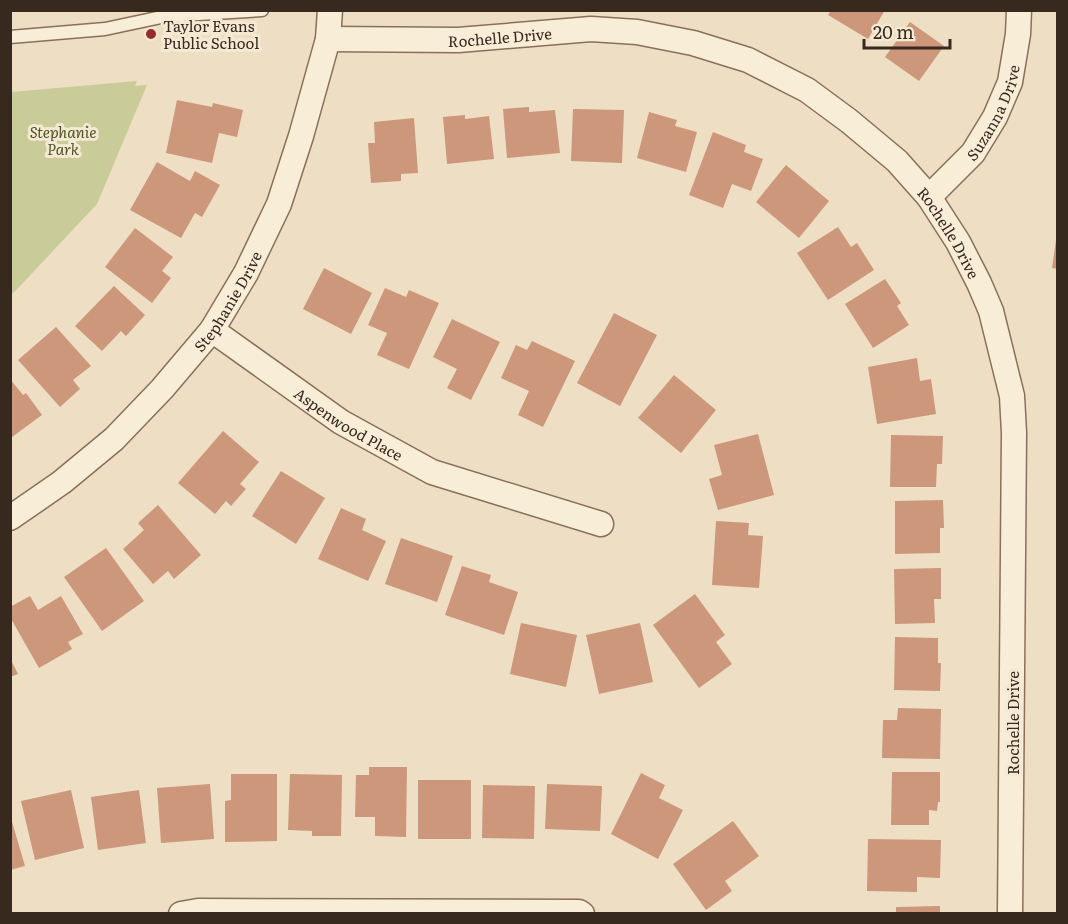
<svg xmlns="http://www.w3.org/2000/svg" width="1068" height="924" viewBox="0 0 1068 924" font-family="Literata,serif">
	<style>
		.green { fill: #c9cc98 }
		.building { fill: #cc977a }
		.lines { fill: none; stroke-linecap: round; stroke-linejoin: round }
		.lane-casing { stroke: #88705a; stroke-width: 15 }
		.street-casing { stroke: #88705a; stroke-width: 27 }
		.lane { stroke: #f8edd7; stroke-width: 12 }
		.street { stroke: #f8edd7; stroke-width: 24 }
		.poi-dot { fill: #972b32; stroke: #f5e9d3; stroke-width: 2 }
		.labels { text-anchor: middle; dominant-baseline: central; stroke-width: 6; stroke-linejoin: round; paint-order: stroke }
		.poi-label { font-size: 15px; fill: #38291e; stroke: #f5e9d3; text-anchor: start }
		.street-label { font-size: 15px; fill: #38291e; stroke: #f5e9d3 }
		.park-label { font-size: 15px; font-style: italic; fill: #4b5425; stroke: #f5e9d3 }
	</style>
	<rect width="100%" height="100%" fill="#eedfc4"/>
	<!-- green -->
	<path class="green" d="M 137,81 L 135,86 L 147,85 L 97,204 L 21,285 L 11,295 L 11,92 Z"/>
	<!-- building -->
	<path class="building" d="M 831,10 L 885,10 L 868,39 L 828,15 Z
		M 910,22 L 944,46 L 919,81 L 885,57 Z
		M 177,100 L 212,107 L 213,103 L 243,110 L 237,137 L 219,133 L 212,163 L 166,153 Z
		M 529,107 L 529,112 L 555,110 L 560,153 L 507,158 L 503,109 Z
		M 573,109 L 624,110 L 622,163 L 571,161 Z
		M 649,112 L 677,120 L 675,126 L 697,132 L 686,172 L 637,158 Z
		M 465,115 L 465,119 L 489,116 L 494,159 L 447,164 L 443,117 Z
		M 414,118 L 418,173 L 401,174 L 401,181 L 371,183 L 368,143 L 375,143 L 374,122 Z
		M 713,132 L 746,145 L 744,152 L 763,159 L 751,191 L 732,184 L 723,208 L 689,195 Z
		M 157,162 L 190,181 L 195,171 L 220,185 L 202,217 L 195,213 L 181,238 L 130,210 Z
		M 786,165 L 829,201 L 799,238 L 756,202 Z
		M 838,227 L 851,247 L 857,243 L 874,270 L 828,300 L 797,253 Z
		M 135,228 L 173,257 L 162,271 L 171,278 L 152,303 L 105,267 Z
		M 1056,240 L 1058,240 L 1058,269 L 1052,268 Z
		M 324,268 L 372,293 L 351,334 L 303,309 Z
		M 885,279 L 901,303 L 897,306 L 909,325 L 873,348 L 845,304 Z
		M 114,286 L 145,315 L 126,336 L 121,331 L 102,351 L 75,326 Z
		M 385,288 L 406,297 L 409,290 L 439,303 L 409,369 L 377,355 L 387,333 L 368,325 Z
		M 614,313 L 657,335 L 620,406 L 577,383 Z
		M 452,319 L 500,342 L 471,400 L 447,388 L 457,369 L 433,357 Z
		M 56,327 L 91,366 L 73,380 L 80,389 L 60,407 L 18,360 Z
		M 532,341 L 575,361 L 543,427 L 518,415 L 529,391 L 501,378 L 516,345 L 527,350 Z
		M 917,358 L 920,381 L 931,379 L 936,414 L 877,424 L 868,367 Z
		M 674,375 L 716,410 L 681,453 L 638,418 Z
		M 10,379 L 23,395 L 26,393 L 42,415 L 12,437 L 10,436 Z
		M 223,431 L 259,462 L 240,484 L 246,489 L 231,506 L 226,501 L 215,514 L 178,483 Z
		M 758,434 L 774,495 L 718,510 L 709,479 L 722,475 L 714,445 Z
		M 891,435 L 943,436 L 942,464 L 937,464 L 936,487 L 890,487 Z
		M 281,471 L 325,498 L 296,544 L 252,516 Z
		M 943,500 L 944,528 L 940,528 L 940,553 L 895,554 L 895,501 Z
		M 158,505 L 201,555 L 174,579 L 168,571 L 153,584 L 123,549 L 144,530 L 138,523 Z
		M 341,508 L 366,519 L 362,530 L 386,541 L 368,581 L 318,559 Z
		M 716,521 L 749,523 L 748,535 L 763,536 L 759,588 L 712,585 Z
		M 401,538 L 453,556 L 437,602 L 385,584 Z
		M 106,548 L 144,601 L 102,631 L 64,577 Z
		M 462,566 L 491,575 L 489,582 L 518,592 L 504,635 L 445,615 Z
		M 941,568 L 941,599 L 934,599 L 935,623 L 895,624 L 894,569 Z
		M 695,594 L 725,635 L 716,642 L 732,664 L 699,688 L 653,625 Z
		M 30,596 L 38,610 L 61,596 L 83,634 L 68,642 L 72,649 L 39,668 L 10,617 L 10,607 Z
		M 521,623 L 577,635 L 566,687 L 510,674 Z
		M 640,623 L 653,682 L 599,694 L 586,635 Z
		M 895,637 L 938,638 L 938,663 L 941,663 L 940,691 L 894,690 Z
		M 10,658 L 18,674 L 10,677 Z
		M 898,708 L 941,709 L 940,759 L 882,758 L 883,720 L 897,720 Z
		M 369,767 L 407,767 L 406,837 L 375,836 L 375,817 L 355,817 L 356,775 L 369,775 Z
		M 892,772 L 940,772 L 940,802 L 938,802 L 937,811 L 929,810 L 929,825 L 891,825 Z
		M 641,773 L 665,785 L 659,798 L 683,810 L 658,859 L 611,834 Z
		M 231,774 L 277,774 L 277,841 L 225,842 L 225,801 L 231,800 Z
		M 290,774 L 342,775 L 341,836 L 312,836 L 312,831 L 288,830 Z
		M 418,780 L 471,780 L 471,839 L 418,839 Z
		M 210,784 L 214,839 L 161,843 L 157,788 Z
		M 547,784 L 602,786 L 600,831 L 545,829 Z
		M 483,785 L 535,786 L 534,839 L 482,838 Z
		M 71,790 L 84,848 L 35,860 L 21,801 Z
		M 139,790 L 146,843 L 98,850 L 91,797 Z
		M 10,815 L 25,866 L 10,870 Z
		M 733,821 L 759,856 L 725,881 L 732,891 L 706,910 L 673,864 Z
		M 868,839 L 941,840 L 940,878 L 917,877 L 917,892 L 867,891 Z
		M 940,906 L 940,914 L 896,914 L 896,907 Z"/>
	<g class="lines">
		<!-- lane casing -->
		<g class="lane-casing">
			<path id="lane" d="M 168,10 L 166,16 L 262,10
				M 10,37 L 105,29 L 166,16"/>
		</g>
		<!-- street casing -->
		<g class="street-casing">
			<g id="street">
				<path id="s1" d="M 328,39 L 458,40 L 591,29 L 637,32 L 693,43 L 748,60 L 807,90 L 849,121 L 897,161 L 929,197 L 958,242 L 979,283 L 991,311 L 1012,396 L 1014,433 L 1010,914"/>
				<path id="s2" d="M 929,197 L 973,153 L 995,117 L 1010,82 L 1018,34 L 1019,10"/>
				<path id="s3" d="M 212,330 L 341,422 L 432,472 L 601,524"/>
				<path id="s4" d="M 10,518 L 62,482 L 114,439 L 162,389 L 212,330 L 246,273 L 279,204 L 301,136 L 328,39 L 330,10"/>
				<path d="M 181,914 L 198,911 L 579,912 L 582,914"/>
			</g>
		</g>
		<!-- lane -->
		<use href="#lane" class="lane"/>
		<!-- street -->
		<use href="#street" class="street"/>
	</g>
	<!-- markers -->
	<circle class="poi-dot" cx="151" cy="34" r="6"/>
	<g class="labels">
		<!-- poi labels -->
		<g class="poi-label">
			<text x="163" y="25">Taylor Evans<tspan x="163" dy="17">Public School</tspan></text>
		</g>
		<!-- street labels -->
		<g class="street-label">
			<text stroke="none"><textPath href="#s1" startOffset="172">Rochelle Drive</textPath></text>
			<text stroke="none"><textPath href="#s2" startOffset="108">Suzanna Drive</textPath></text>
			<text stroke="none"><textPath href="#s1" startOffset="694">Rochelle Drive</textPath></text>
			<text stroke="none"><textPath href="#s4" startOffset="310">Stephanie Drive</textPath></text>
			<text stroke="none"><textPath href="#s3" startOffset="166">Aspenwood Place</textPath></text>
			<text transform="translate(1012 723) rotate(-90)">Rochelle Drive</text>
		</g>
		<!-- park labels -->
		<g class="park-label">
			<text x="63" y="131">Stephanie<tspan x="63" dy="17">Park</tspan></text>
		</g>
	</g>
	<!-- border -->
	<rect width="1068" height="924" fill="none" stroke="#38291e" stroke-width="24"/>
	<!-- scale -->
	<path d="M864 39v9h86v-9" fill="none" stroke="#38291e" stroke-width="3"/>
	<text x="873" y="39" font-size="18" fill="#38291e" stroke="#f5e9d3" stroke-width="4.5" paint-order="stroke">20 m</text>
</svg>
